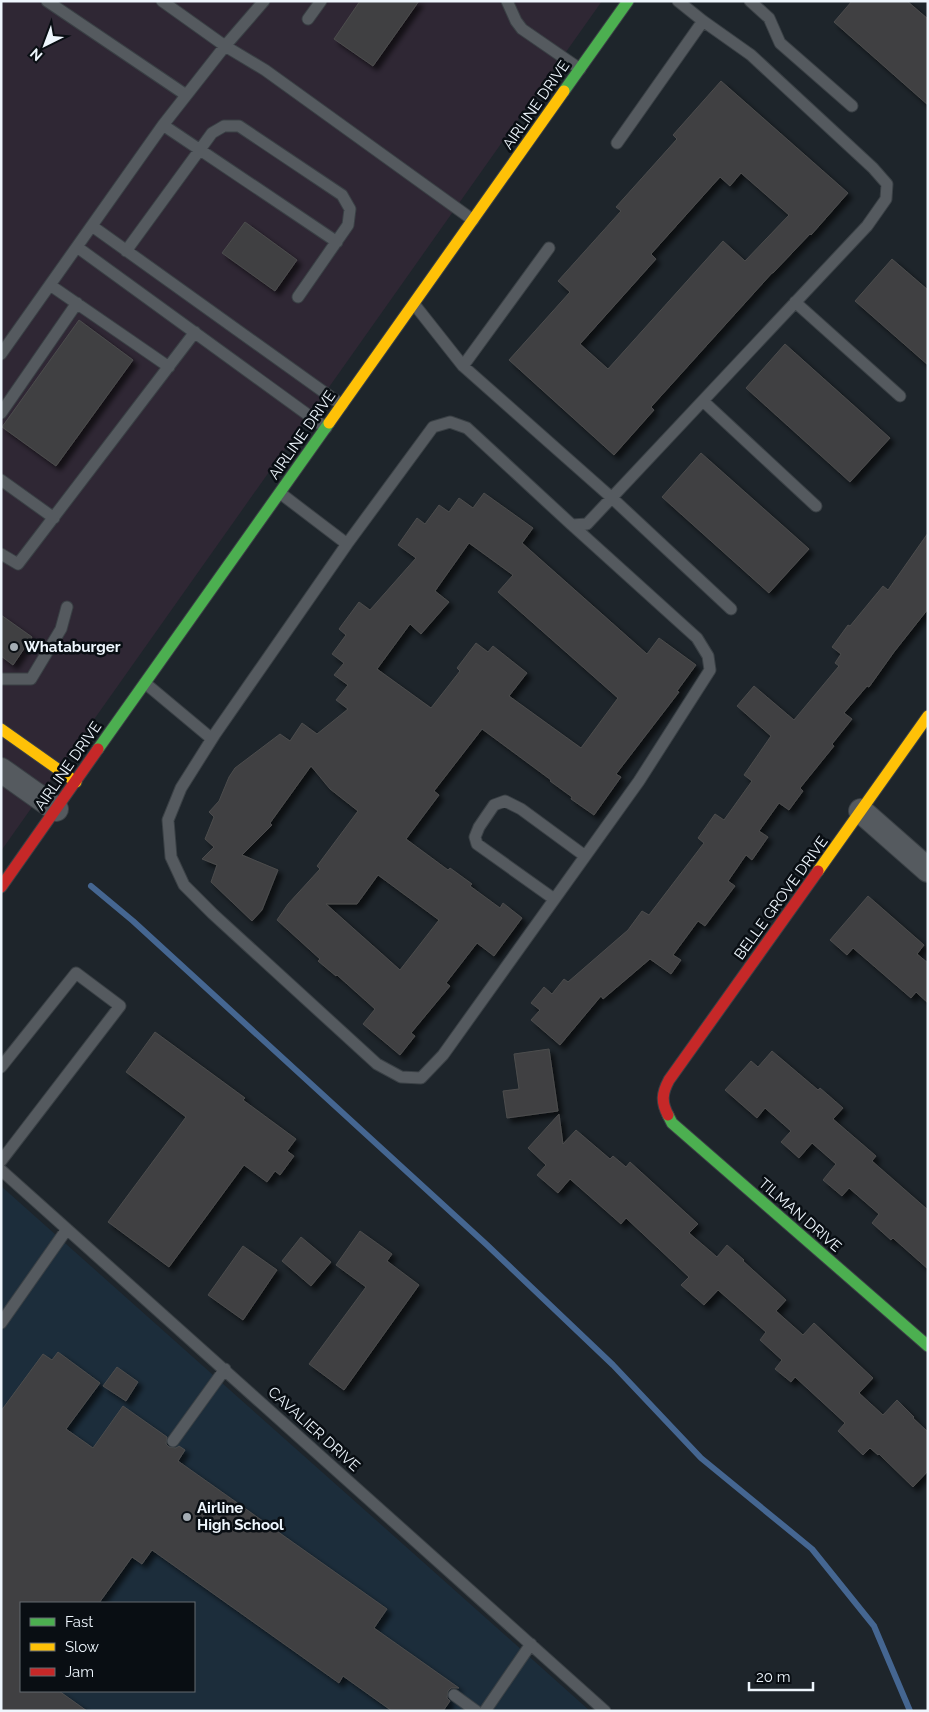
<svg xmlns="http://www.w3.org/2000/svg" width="929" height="1712" viewBox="0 0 929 1712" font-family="Raleway,sans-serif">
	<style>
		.commercial { fill: #2f2734 }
		.built { fill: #1c2d3b; fill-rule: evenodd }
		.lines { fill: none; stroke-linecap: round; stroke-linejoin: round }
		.stream { stroke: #456691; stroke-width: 6 }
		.building { fill: #404142; stroke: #4c4c4d; fill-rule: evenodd; filter: url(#shadow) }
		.lane-casing { stroke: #3a4045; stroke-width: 13 }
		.street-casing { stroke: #3a4045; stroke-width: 26 }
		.fast-casing { stroke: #3a4045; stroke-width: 13 }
		.slow-casing { stroke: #3a4045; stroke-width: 13 }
		.jam-casing { stroke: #3a4045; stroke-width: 13 }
		.lane { stroke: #555a5f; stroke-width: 11 }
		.street { stroke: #555a5f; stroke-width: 24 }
		.fast { stroke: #4caf50; stroke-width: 11 }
		.slow { stroke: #ffc107; stroke-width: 11 }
		.jam { stroke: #c62828; stroke-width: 11 }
		.poi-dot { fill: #a5adb4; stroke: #090e13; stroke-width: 2 }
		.labels { text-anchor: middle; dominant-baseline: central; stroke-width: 5; stroke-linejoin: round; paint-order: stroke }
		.street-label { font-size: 15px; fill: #eef6fd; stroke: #090e13 }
		.poi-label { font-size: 15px; font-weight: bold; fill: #eef6fd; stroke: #090e13; text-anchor: start }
	</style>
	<defs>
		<filter id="shadow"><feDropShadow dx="4.5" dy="4.5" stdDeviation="2.5" flood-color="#0009"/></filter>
	</defs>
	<rect width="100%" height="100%" fill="#1e252b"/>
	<!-- commercial -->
	<path class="commercial" d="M 1,1 L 602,1 L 1,851 Z"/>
	<!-- built -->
	<path class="built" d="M 1,1186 L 514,1643 L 590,1711 L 1,1711 ZM 21,1603 L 194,1603 L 194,1691 L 21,1691 Z"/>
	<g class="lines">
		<!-- stream -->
		<path class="stream" d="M 91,886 L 133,921 L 487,1245 L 613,1365 L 701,1458 L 812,1549 L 874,1626 L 910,1711"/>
	</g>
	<!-- building -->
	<path class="building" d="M 360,1 L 419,1 L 373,66 L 334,39 Z
		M 852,1 L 907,1 L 928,19 L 928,105 L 834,22 Z
		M 721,81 L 848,193 L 811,235 L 810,234 L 773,273 L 772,273 L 651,407 L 654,410 L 614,455 L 509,360 L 570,292 L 558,281 L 621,211 L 616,207 L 677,139 L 673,135 ZM 741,173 L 789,215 L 745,261 L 723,241 L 608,369 L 580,344 L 656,259 L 651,254 L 720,177 L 730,186 Z
		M 245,222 L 297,260 L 275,291 L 222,253 Z
		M 892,259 L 928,290 L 928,365 L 855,301 Z
		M 79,320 L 133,360 L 56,466 L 2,427 Z
		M 785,344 L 890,438 L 850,482 L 746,388 Z
		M 701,453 L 809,549 L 769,593 L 662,497 Z
		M 484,493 L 533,528 L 522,543 L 647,654 L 659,638 L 696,665 L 677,691 L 679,692 L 616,774 L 621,777 L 594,815 L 571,799 L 572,797 L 550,781 L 551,780 L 482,729 L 434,791 L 439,795 L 406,839 L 448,870 L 450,868 L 472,884 L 470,886 L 500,908 L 503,903 L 522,918 L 494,956 L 477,943 L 446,983 L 450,986 L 411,1033 L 415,1036 L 400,1055 L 363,1024 L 375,1009 L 337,975 L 336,976 L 318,961 L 320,959 L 277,920 L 288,904 L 320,869 L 317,866 L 358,811 L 330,789 L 311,766 L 270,823 L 272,825 L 242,855 L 278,870 L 262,910 L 252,921 L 211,882 L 217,865 L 202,859 L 214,847 L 205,839 L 214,817 L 209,812 L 219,801 L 229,777 L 235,768 L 280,734 L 290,741 L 302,723 L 317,734 L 348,709 L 336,700 L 348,685 L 334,675 L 344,663 L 332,654 L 346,635 L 339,629 L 359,602 L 370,610 L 416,558 L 398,545 L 417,518 L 425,524 L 439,505 L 449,512 L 459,498 L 473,508 ZM 469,543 L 513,575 L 498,592 L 618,698 L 581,748 L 509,696 L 527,673 L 493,646 L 488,652 L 476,643 L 457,668 L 460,671 L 431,708 L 377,669 L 410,624 L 421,634 L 449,602 L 435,591 ZM 378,875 L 439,920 L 400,970 L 326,904 L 357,904 Z
		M 928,533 L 928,609 L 894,652 L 869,687 L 867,686 L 844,713 L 852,719 L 832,744 L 834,746 L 800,788 L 803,791 L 789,810 L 779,803 L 759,831 L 768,837 L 752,860 L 746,855 L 728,881 L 735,886 L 705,926 L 698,921 L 673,955 L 681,960 L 671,974 L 650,959 L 603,999 L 601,996 L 560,1045 L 531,1020 L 540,1010 L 531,1003 L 544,987 L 552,994 L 564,979 L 568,982 L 628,930 L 642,911 L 649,915 L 704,843 L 698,838 L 715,814 L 724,820 L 752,781 L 744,775 L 771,736 L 737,706 L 754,686 L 794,720 L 839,666 L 835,663 L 841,654 L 832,647 L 848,625 L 850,626 L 883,586 L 888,590 Z
		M 1,615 L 32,637 L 13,665 L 1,656 Z
		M 868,896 L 924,945 L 917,954 L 928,963 L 928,1003 L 916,992 L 911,998 L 853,948 L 847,955 L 830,940 Z
		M 155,1032 L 245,1098 L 243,1100 L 296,1139 L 287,1151 L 294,1156 L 280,1175 L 275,1171 L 267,1182 L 244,1165 L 169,1267 L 108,1222 L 186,1117 L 126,1072 Z
		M 549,1049 L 558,1111 L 507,1118 L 503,1091 L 519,1089 L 514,1054 Z
		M 772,1051 L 818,1090 L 820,1088 L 843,1108 L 833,1119 L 876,1156 L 872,1161 L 928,1210 L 928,1269 L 893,1238 L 891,1240 L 872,1223 L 879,1214 L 849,1188 L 842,1196 L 823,1180 L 836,1164 L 812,1143 L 799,1158 L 781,1142 L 791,1131 L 765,1108 L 757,1118 L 725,1090 L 751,1061 L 758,1067 Z
		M 559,1114 L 563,1144 L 576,1130 L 610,1159 L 613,1156 L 626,1167 L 630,1162 L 698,1224 L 689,1233 L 717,1257 L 727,1245 L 744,1260 L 743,1261 L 786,1300 L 776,1311 L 803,1335 L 814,1323 L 873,1378 L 859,1393 L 883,1415 L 897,1400 L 914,1417 L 913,1418 L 928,1432 L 928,1471 L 913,1487 L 879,1454 L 878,1455 L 870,1448 L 863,1455 L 838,1431 L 845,1423 L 795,1377 L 791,1382 L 775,1369 L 782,1360 L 760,1340 L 766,1332 L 718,1290 L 704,1305 L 681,1285 L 689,1277 L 626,1218 L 621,1224 L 570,1179 L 558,1193 L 537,1175 L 546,1165 L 528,1148 Z
		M 360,1231 L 392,1254 L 387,1261 L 419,1285 L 344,1390 L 309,1364 L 366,1287 L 336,1265 Z
		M 301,1237 L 331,1262 L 311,1286 L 282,1261 Z
		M 243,1246 L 277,1270 L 243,1320 L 208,1295 Z
		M 58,1352 L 100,1383 L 66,1429 L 93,1448 L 123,1406 L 167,1437 L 166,1444 L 169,1447 L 176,1448 L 179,1446 L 185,1450 L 178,1461 L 387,1609 L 374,1628 L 459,1688 L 451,1688 L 448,1691 L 447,1698 L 450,1701 L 443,1711 L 392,1711 L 343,1676 L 339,1683 L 152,1550 L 142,1564 L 132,1557 L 99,1603 L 21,1603 L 21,1691 L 59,1691 L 87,1711 L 1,1711 L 1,1411 L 43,1354 L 52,1360 Z
		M 117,1367 L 138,1382 L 126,1401 L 103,1386 Z"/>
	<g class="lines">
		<!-- lane casing -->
		<g class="lane-casing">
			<path id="lane" d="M 47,1 L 186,95
				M 162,1 L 225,46 L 265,70 L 473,220
				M 507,1 L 516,21 L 522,29 L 580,69
				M 750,1 L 769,18 L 780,43 L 852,106
				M 308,19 L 321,1
				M 163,125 L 337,242
				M 617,143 L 703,21
				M 92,226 L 342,405
				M 77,247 L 326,428
				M 126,251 L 212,133 L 224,126 L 239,126 L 342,195 L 350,209 L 348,225 L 298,297
				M 50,285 L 169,367
				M 795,302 L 900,396
				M 414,304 L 463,366 L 612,498 L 731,609
				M 1,354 L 163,125 L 225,46 L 264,1
				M 463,366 L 549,248
				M 703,401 L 816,506
				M 1,413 L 77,303
				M 1,480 L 54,518
				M 280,493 L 347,544
				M 572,525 L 697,638 L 708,656 L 710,670 L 639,781 L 443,1055 L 421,1078 L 401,1077 L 377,1064 L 213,914 L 184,885 L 171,857 L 168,820 L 181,788 L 215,734 L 347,544 L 433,427 L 450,422 L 467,428 L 572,525 L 587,524 L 867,226 L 886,199 L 887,184 L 873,168 L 751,55 L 703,21 L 678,1
				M 1,554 L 18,564 L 195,332
				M 1,679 L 31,679 L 61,629 L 67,607
				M 145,683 L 212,739
				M 554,899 L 477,844 L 475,837 L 479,827 L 494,805 L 505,801 L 521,809 L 585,856
				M 1,1067 L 76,973 L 120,1006 L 1,1161
				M 1,1170 L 605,1711
				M 1,1323 L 67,1229
				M 173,1441 L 225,1369
				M 454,1695 L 476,1711
				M 485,1711 L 531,1644"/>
		</g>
		<!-- street casing -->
		<g class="street-casing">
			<path id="street" d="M 1,770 L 56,809
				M 861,811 L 928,870"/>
		</g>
		<!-- fast casing -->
		<g class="fast-casing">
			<path id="fast" d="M 564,91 L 628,1
				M 98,749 L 329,423
				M 668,1115 L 672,1123 L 928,1346"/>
		</g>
		<!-- slow casing -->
		<g class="slow-casing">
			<path id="slow" d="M 329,423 L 564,91
				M 1,729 L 76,782
				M 818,871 L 928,716"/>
		</g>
		<!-- jam casing -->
		<g class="jam-casing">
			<path id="jam" d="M 1,887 L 98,749
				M 668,1115 C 661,1102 662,1093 669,1080 L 818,871"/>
		</g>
		<!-- lane -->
		<use href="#lane" class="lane"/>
		<!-- street -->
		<use href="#street" class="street"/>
		<!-- fast -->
		<use href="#fast" class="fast"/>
		<!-- slow -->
		<use href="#slow" class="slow"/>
		<!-- jam -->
		<use href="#jam" class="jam"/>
	</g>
	<!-- markers -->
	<g class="poi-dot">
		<circle cx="14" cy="647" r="5"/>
		<circle cx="187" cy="1517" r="5"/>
	</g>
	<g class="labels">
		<!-- street labels -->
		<g class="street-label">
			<text transform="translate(536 105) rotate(-55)">AIRLINE DRIVE</text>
			<text transform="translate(302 435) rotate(-55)">AIRLINE DRIVE</text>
			<text transform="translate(68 766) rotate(-55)">AIRLINE DRIVE</text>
			<text transform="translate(781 898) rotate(-54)">BELLE GROVE DRIVE</text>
			<text transform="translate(800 1215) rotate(41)">TILMAN DRIVE</text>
			<text transform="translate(314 1429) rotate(42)">CAVALIER DRIVE</text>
		</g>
		<!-- poi labels -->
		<g class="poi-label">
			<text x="24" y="647">Whataburger</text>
			<text x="197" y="1508">Airline<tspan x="197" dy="17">High School</tspan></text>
		</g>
	</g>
	<!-- border -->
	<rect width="929" height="1712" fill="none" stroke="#eef6fd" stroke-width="5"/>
	<!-- legend -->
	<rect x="20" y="1602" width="175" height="90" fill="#090e13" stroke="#656b71"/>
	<rect x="30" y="1618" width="25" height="8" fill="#4caf50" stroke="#656b71"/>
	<text x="65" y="1627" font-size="15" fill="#eef6fd">Fast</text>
	<rect x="30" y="1643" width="25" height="8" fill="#ffc107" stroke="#656b71"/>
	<text x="65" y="1652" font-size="15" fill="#eef6fd">Slow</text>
	<rect x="30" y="1668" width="25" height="8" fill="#c62828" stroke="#656b71"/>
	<text x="65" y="1677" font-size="15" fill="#eef6fd">Jam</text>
	<!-- north arrow -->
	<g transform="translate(45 45) rotate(222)" stroke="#090e13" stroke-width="4" paint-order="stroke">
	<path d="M0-4L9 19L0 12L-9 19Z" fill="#eef6fd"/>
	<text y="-8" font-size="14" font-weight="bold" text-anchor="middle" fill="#eef6fd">N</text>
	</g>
	<!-- scale -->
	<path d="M749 1682v8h64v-8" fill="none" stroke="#eef6fd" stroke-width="2.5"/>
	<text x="756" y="1682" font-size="15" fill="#eef6fd" stroke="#090e13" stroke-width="4" paint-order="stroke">20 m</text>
</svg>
